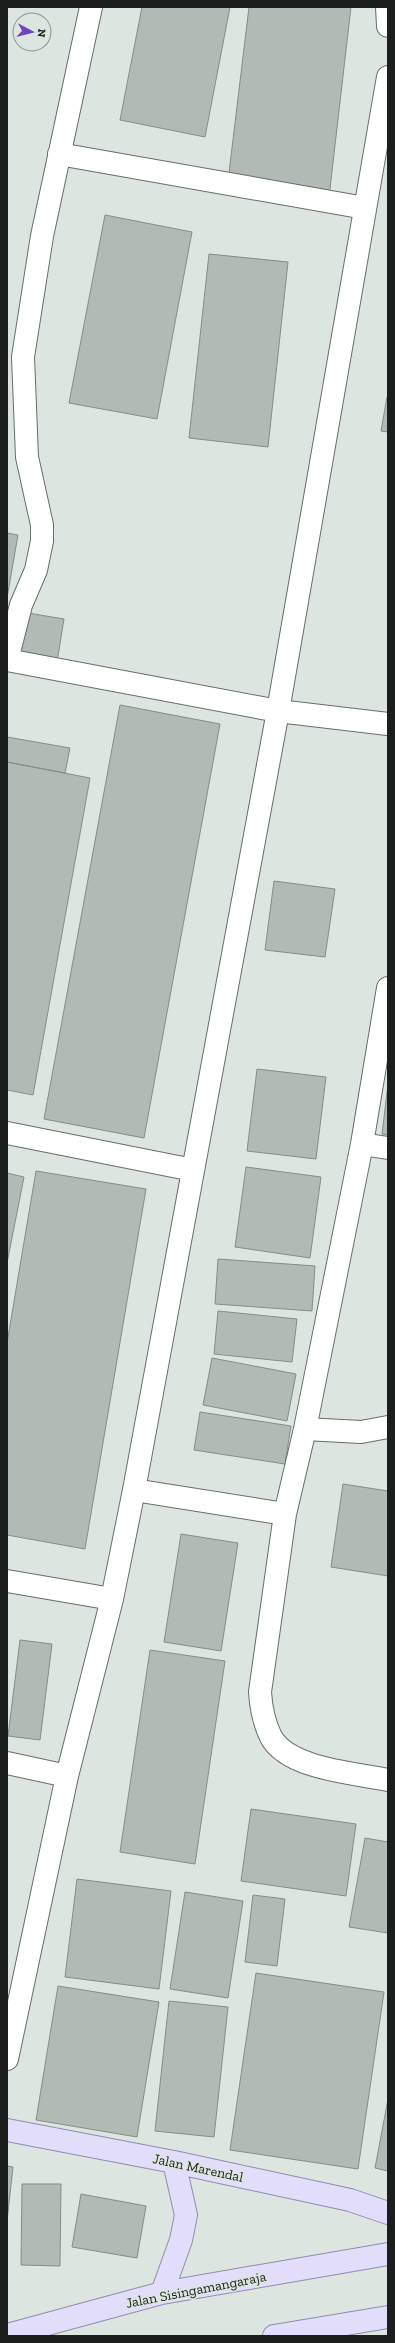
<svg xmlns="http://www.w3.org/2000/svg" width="395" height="2343" viewBox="0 0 395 2343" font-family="'Zilla Slab',serif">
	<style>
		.building { fill: #b1bab5; stroke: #868d89 }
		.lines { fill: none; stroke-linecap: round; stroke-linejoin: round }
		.minor-casing { stroke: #676e6a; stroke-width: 24 }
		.major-casing { stroke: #918cac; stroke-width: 24 }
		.minor { stroke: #fff; stroke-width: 22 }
		.major { stroke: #e3ddfc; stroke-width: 22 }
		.labels { text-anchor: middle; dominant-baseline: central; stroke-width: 3.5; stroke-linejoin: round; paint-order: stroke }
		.street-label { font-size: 14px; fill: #1b1e1c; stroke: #dce5e0 }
	</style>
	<rect width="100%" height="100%" fill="#dce5e0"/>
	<!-- building -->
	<path class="building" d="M 142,7 L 230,7 L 205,137 L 120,120 Z
		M 249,7 L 351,7 L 329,197 L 228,181 Z
		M 105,215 L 192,232 L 157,419 L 69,403 Z
		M 209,254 L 288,262 L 268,447 L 189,438 Z
		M 387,397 L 388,397 L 388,432 L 381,431 Z
		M 7,533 L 18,535 L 7,598 Z
		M 22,612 L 64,619 L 57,662 L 15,655 Z
		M 120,705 L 220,724 L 144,1138 L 44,1119 Z
		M 7,737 L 70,748 L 65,773 L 7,762 Z
		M 7,762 L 90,778 L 33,1095 L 7,1090 Z
		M 274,881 L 335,889 L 325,957 L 265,950 Z
		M 257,1069 L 326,1077 L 316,1159 L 247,1151 Z
		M 388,1084 L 388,1135 L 382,1134 Z
		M 246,1167 L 321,1177 L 310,1258 L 235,1247 Z
		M 36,1171 L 146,1189 L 85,1549 L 7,1535 L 7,1343 Z
		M 7,1173 L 24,1177 L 7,1263 Z
		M 218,1259 L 315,1266 L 312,1311 L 215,1304 Z
		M 218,1311 L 297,1319 L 292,1362 L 214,1354 Z
		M 212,1358 L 296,1374 L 287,1421 L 203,1405 Z
		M 200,1412 L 291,1426 L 285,1464 L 194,1450 Z
		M 343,1484 L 388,1491 L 388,1576 L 331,1567 Z
		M 181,1534 L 238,1543 L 221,1651 L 164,1642 Z
		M 20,1640 L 52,1644 L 40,1740 L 8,1736 Z
		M 150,1650 L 225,1661 L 195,1864 L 120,1852 Z
		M 251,1809 L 356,1824 L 346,1896 L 241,1881 Z
		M 365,1838 L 388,1842 L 388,1933 L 349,1927 Z
		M 77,1879 L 171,1891 L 159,1989 L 65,1977 Z
		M 185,1892 L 243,1901 L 228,1998 L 170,1989 Z
		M 253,1895 L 285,1899 L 277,1966 L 245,1962 Z
		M 256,1973 L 384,1992 L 358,2169 L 230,2150 Z
		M 58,1986 L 159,2002 L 137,2137 L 36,2120 Z
		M 169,2001 L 228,2007 L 214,2137 L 155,2131 Z
		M 388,2099 L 388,2171 L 375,2168 Z
		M 7,2166 L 13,2167 L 7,2221 Z
		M 22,2184 L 61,2184 L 60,2266 L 21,2265 Z
		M 81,2194 L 146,2206 L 137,2258 L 72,2247 Z"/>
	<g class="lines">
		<!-- minor casing -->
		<g class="minor-casing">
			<path id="minor" d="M 91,7 L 42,236 L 23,357 L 27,457 L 42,525 L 42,541 L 36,570 L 21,605 L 7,660 L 278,711 L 388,724
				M 387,7 L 388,26
				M 59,154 L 365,208
				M 388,988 L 362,1144 L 305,1429 L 285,1514 L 260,1692 C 261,1708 264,1723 271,1737 C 288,1769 355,1773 388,1780
				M 7,1133 L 193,1170
				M 362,1144 L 388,1148
				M 305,1429 L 361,1432 L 388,1427
				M 134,1490 L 285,1514
				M 7,1581 L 112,1599
				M 7,1763 L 67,1776
				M 7,2059 L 67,1776 L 112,1599 L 134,1490 L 278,711 L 388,77"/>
		</g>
		<!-- major casing -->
		<g class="major-casing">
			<path id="major" d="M 7,2130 L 174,2162 L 350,2200 L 388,2213
				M 162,2293 L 181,2240 L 186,2215 L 174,2162
				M 7,2335 L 162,2293 L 388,2254
				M 274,2336 L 388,2317"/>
		</g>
		<!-- minor -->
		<use href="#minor" class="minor"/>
		<!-- major -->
		<use href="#major" class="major"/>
	</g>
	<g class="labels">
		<!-- street labels -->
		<g class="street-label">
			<text transform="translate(198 2168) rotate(12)">Jalan Marendal</text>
			<text transform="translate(196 2290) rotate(-11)">Jalan Sisingamangaraja</text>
		</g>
	</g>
	<!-- border -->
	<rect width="395" height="2343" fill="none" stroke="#1b1e1c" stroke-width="16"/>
	<!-- north arrow -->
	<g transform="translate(32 32) rotate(97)"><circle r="19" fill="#dce5e0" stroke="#8f9592"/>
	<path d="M0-3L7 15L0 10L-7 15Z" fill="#6d46bf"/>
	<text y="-6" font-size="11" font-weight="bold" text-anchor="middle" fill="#1b1e1c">N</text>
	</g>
</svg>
